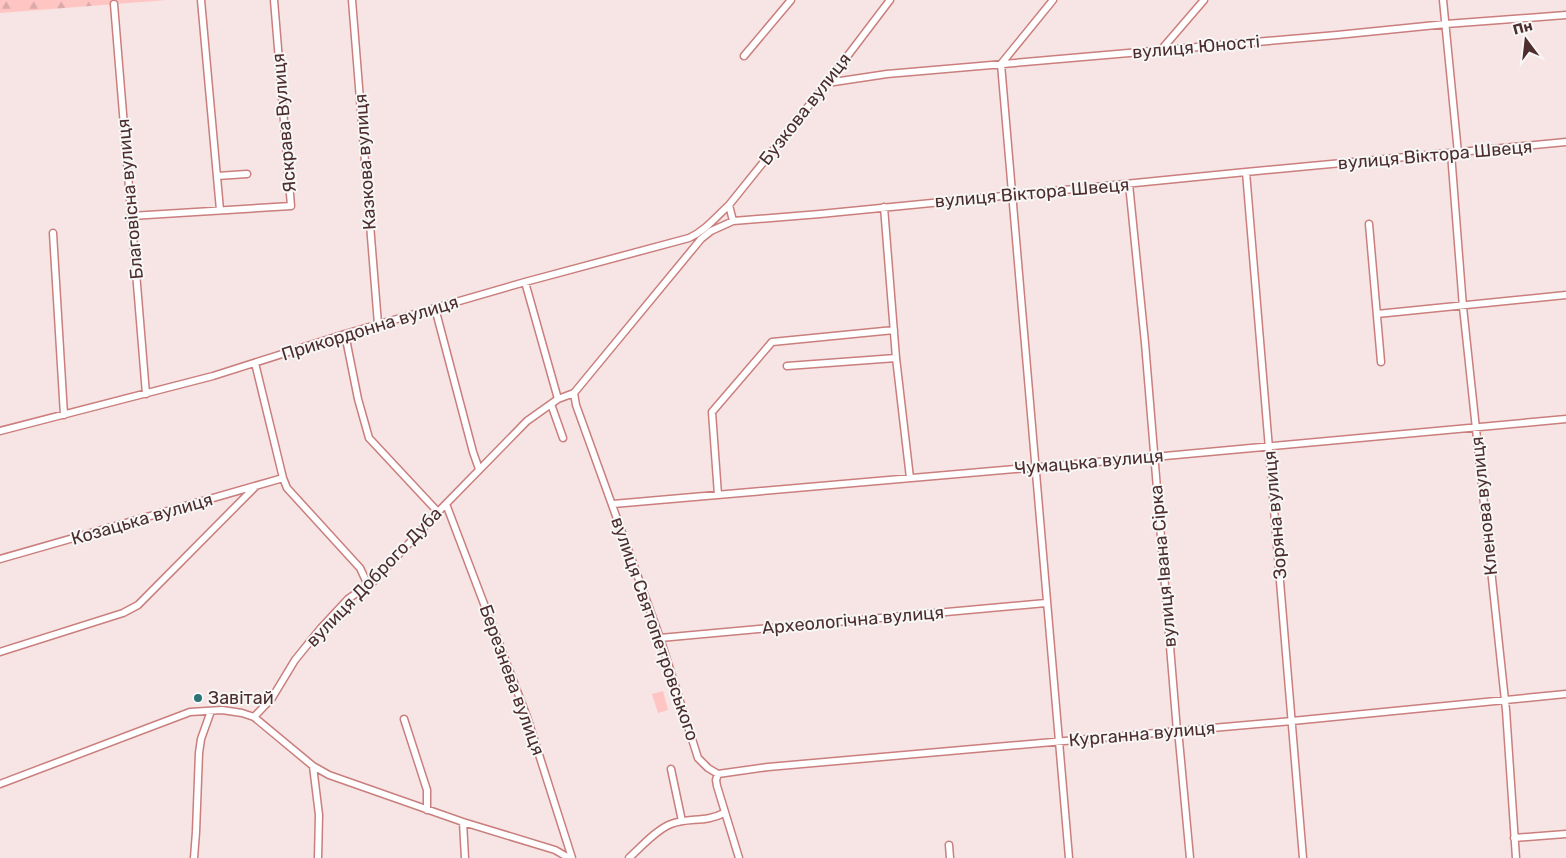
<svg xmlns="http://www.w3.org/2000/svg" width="1566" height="858" viewBox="0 0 1566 858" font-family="Rubik,sans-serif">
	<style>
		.forest { fill: url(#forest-firs) }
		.green { fill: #fec5c3 }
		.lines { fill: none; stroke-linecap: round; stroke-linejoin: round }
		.minor-casing { stroke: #ca7e7d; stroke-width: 9 }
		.minor { stroke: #fff; stroke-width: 6 }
		.poi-dot { fill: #2b7579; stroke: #f7f7f7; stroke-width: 2 }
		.labels { text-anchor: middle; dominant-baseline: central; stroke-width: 4; stroke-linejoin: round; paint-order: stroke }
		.street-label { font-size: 18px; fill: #4d2d2d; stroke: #f7f7f7 }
		.poi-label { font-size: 18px; fill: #4d2d2d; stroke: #f7f7f7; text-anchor: start }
	</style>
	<defs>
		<pattern id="forest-firs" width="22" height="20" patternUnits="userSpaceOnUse" patternTransform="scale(1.25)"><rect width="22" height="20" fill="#fec5c3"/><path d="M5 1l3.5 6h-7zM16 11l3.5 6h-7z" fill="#dbaaa8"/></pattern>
	</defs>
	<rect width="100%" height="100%" fill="#f6e5e4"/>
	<!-- forest -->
	<path class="forest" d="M 0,0 L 167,0 L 0,13 Z"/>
	<!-- green -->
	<path class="green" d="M 663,691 L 668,710 L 658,713 L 652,694 Z"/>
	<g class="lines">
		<!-- minor casing -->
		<g class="minor-casing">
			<path id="minor" d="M 201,0 L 220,210
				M 352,0 L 378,324
				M 1053,0 L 1001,64 L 1069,858
				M 1443,0 L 1458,153
				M 114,4 L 146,394
				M 1161,50 L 1204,0
				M 744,56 L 791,0
				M 827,83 L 887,74 L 1337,35 L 1446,24 L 1566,15
				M 1451,153 L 1463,307 L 1506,710 L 1516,858
				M 1246,172 L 1303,858
				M 217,176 L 247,174
				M 1129,184 L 1145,343 L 1177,731 L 1179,740 L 1190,858
				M 884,207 L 896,358 L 910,478
				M 131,216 L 291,206 L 274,0
				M 733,221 L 729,205 L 827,83 L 890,0
				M 1369,224 L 1381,362
				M 53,233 L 64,415
				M 525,282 L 558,399
				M 435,308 L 473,452 L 479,469
				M 1377,314 L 1566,295
				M 345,334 L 358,399 L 369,438 L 438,512
				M 255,363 L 283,478 L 287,488 L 360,568 L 368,585
				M 787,366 L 896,358
				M 574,393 L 701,239 L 711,231 L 733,221 L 820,214 L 1246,172 L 1566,142
				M 574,393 L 576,405 L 660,638 L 698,758 L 708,768 L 718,774 L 716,780 L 717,786 L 739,858
				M 551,404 L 563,438
				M 0,431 L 213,376 L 345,334 L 525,282 L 689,238 C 705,231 716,217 729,205
				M 718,495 L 712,412 L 772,342 L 894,330
				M 446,504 L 527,717 L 572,858
				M 613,504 L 1154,457 L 1566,419
				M 0,559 L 283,478
				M 660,638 L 1046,603
				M 0,652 L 123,613 L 138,605 L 255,487
				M 254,717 L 272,698 L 295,660 L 321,628 L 348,599 L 374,581 L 438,512 L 527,421 L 558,399 L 574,393
				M 404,719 L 427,790 L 427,810
				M 313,766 L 319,815 L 318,858
				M 671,769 L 682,821
				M 718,774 L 768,767 L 1292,721 L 1566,694
				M 0,784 L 190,712 L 222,710 L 242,713 L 254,717 L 313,766 L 329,775 L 463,822 L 555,850 L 569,858
				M 463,822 L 465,858
				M 1514,838 L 1566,834
				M 949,845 L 950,858
				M 194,858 L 196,832 L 199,753 L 201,739 L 211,711
				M 629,858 C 640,848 657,829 671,824 C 689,817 705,823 724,813"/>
		</g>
		<!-- minor -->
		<use href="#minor" class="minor"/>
	</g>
	<!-- markers -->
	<circle class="poi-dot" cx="198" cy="698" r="5"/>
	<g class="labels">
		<!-- street labels -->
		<g class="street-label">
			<text transform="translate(1196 47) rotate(-5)">вулиця Юності</text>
			<text transform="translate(805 109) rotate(-52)">Бузкова вулиця</text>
			<text transform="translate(284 123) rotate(-95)">Яскрава Вулиця</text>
			<text transform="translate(1435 155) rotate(-5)">вулиця Віктора Швеця</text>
			<text transform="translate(365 162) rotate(-94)">Казкова вулиця</text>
			<text transform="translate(1032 193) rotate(-5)">вулиця Віктора Швеця</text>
			<text transform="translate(130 199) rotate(-95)">Благовісна вулиця</text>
			<text transform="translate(370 328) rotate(-17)">Прикордонна вулиця</text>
			<text transform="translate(1089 462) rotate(-5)">Чумацька вулиця</text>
			<text transform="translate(1484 506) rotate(-96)">Кленова вулиця</text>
			<text transform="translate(1275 515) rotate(-95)">Зоряна вулиця</text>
			<text transform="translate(142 519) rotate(-16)">Козацька вулиця</text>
			<text transform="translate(1163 566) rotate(-95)">вулиця Івана Сірка</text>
			<text transform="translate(374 577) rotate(-46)">вулиця Доброго Дуба</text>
			<text transform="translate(853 620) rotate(-5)">Археологічна вулиця</text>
			<text transform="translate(655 629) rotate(71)">вулиця Святопетровського</text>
			<text transform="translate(512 680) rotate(70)">Березнева вулиця</text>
			<text transform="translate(1142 734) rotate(-5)">Курганна вулиця</text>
		</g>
		<!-- poi labels -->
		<g class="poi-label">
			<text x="208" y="698">Завітай</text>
		</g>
	</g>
	<!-- north arrow -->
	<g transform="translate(1526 40) rotate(345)" stroke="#f7f7f7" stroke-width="4" paint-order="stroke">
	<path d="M0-4L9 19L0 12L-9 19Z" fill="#4d2d2d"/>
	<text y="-8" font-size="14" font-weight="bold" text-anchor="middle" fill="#4d2d2d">Пн</text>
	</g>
</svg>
